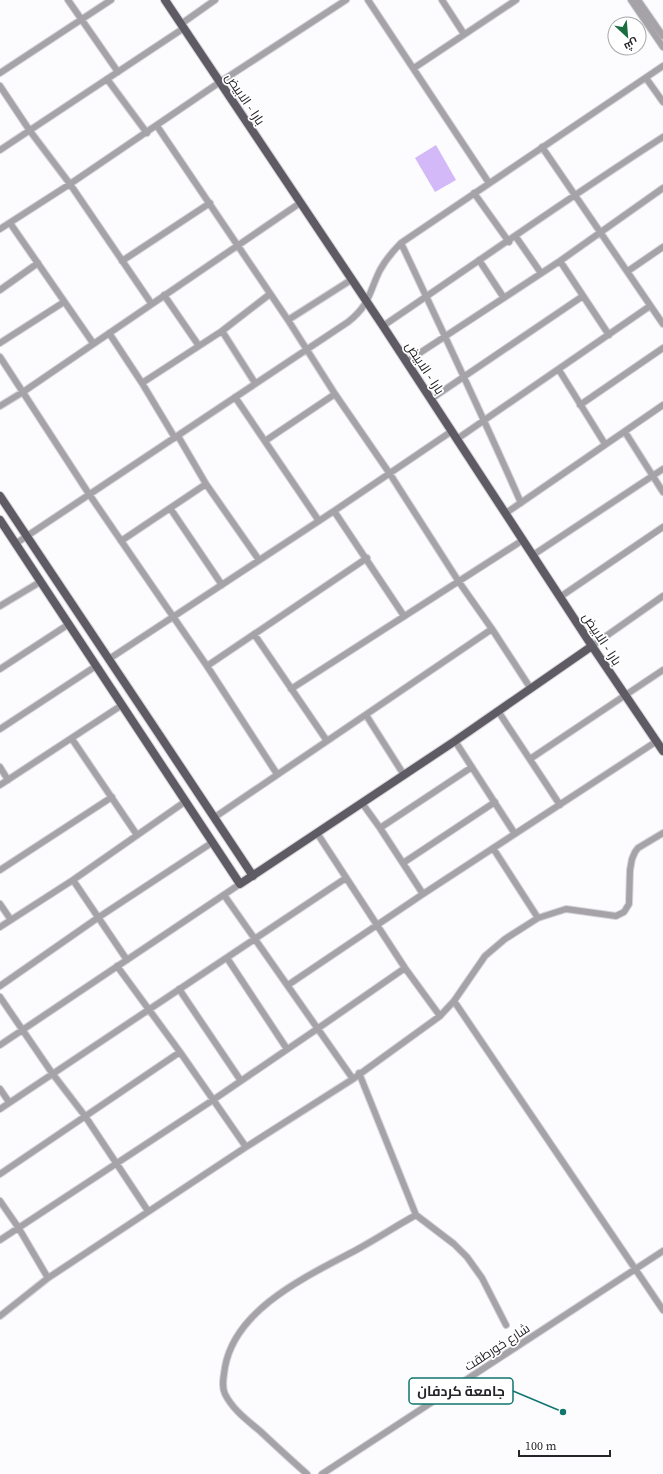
<svg xmlns="http://www.w3.org/2000/svg" width="663" height="1474" viewBox="0 0 663 1474" font-family="'Source Serif 4',Cairo,serif">
	<style>
		.green { fill: #d4b9f9 }
		.lines { fill: none; stroke-linecap: round; stroke-linejoin: round }
		.minor-casing { stroke: #d5d4d8; stroke-width: 8 }
		.major-casing { stroke: #d5d4d8; stroke-width: 10 }
		.minor { stroke: #a5a3a8; stroke-width: 6 }
		.major { stroke: #5f5b64; stroke-width: 8 }
		.labels { text-anchor: middle; dominant-baseline: central; stroke-width: 3.5; stroke-linejoin: round; paint-order: stroke }
		.street-label { font-size: 13px; fill: #262429; stroke: #fff }
		.leader { fill: none; stroke: #0f766e; stroke-width: 1.5 }
		.callout-dot { fill: #0f766e; stroke: #fff; stroke-width: 1.5 }
		.callout { fill: #fff; stroke: #0f766e; stroke-width: 1.5 }
		.callout-label { font-size: 14px; text-anchor: middle; font-weight: bold; fill: #262429 }
	</style>
	<rect width="100%" height="100%" fill="#fcfbfe"/>
	<!-- green -->
	<path class="green" d="M 436,145 L 456,180 L 435,192 L 415,158 Z"/>
	<g class="lines">
		<!-- minor casing -->
		<g class="minor-casing">
			<path id="minor" d="M 68,0 L 118,72
				M 368,0 L 489,183
				M 442,0 L 464,34
				M 631,0 L 663,47
				M 638,0 L 663,36
				M 181,24 L 215,0
				M 414,68 L 516,0
				M 0,73 L 111,0
				M 646,78 L 663,102
				M 107,79 L 147,133
				M 0,86 L 30,131 L 70,184 L 151,303
				M 157,126 L 288,320 L 335,394 L 390,474 L 459,582 L 492,629 L 531,689
				M 542,147 L 663,324
				M 0,150 L 184,28
				M 474,193 L 509,242
				M 10,223 L 93,343
				M 0,229 L 70,184 L 220,82 L 346,0
				M 516,237 L 541,273
				M 401,243 C 442,330 483,416 521,503
				M 479,260 L 504,298
				M 122,261 L 210,203
				M 560,261 L 609,335
				M 628,271 L 663,247
				M 0,290 L 38,263
				M 164,295 L 199,346
				M 288,320 L 351,280
				M 383,326 C 476,263 568,198 663,137
				M 222,331 L 255,383
				M 109,333 L 142,383 L 175,438
				M 0,343 L 64,302
				M 0,357 L 89,494 L 207,666 L 277,774
				M 406,362 L 560,261 L 663,188
				M 559,370 L 605,444
				M 142,383 L 222,331 L 270,294
				M 235,397 L 319,521
				M 431,399 L 583,296
				M 580,405 L 663,348
				M 0,406 L 23,392 L 300,203
				M 625,432 L 663,492
				M 178,436 L 206,484 L 259,560
				M 457,439 L 650,306
				M 265,441 L 335,394
				M 170,508 L 222,585
				M 334,511 L 404,616
				M 506,513 L 663,405
				M 121,541 L 206,484
				M 15,544 L 348,322 C 370,305 369,292 380,270 C 386,259 393,251 401,243 L 663,66
				M 533,555 L 663,469
				M 560,597 L 663,527
				M 0,606 L 40,582
				M 254,634 L 327,741
				M 592,646 L 663,596
				M 109,659 L 334,511 L 452,431
				M 207,666 L 367,558
				M 0,669 L 69,624
				M 291,689 L 523,540
				M 498,711 L 560,805
				M 366,715 L 404,775
				M 0,729 L 96,666
				M 72,739 L 137,835
				M 455,741 L 515,834
				M 530,759 L 663,670
				M 0,767 L 8,780
				M 0,785 L 122,705
				M 362,803 L 380,828 L 423,894
				M 215,817 L 492,629
				M 380,828 L 472,767
				M 317,833 L 405,968 L 440,1016
				M 493,848 L 538,918
				M 403,863 L 495,802
				M 0,870 L 112,797
				M 73,880 L 127,960
				M 224,895 L 353,1079
				M 0,904 L 11,920
				M 0,927 L 73,880 L 186,801
				M 227,958 L 287,1049
				M 117,966 L 180,1052 L 246,1147
				M 288,985 L 423,894 L 657,741
				M 0,986 L 99,917 L 213,842
				M 179,989 L 241,1081
				M 0,997 L 52,1073 L 85,1116 L 148,1211
				M 454,1001 L 663,1310
				M 0,1045 L 240,884
				M 359,1073 L 416,1215 L 454,1244 L 467,1257 L 482,1278 L 506,1325
				M 0,1089 L 9,1102
				M 0,1109 L 346,878
				M 0,1174 L 180,1052
				M 0,1201 L 18,1227 L 48,1278
				M 0,1240 L 213,1100 L 317,1029 L 405,968
				M 0,1316 L 48,1278 L 246,1147 L 353,1079 L 440,1016 L 454,1001 L 485,956 L 505,939 L 538,918 L 566,909 L 616,916 L 624,912 L 629,904 L 630,870 L 632,859 L 635,852 L 638,848 L 663,833
				M 307,1474 C 291,1460 276,1446 260,1431 C 247,1420 233,1410 225,1394 C 221,1386 224,1375 225,1367 C 236,1307 310,1275 358,1249 C 378,1238 396,1226 416,1215
				M 322,1474 L 663,1251"/>
		</g>
		<!-- major casing -->
		<g class="major-casing">
			<path id="major" d="M 165,0 L 383,326 L 592,646 L 663,751
				M 0,496 C 85,623 169,749 253,876
				M 0,520 L 240,884 L 455,741 L 592,646"/>
		</g>
		<!-- minor -->
		<use href="#minor" class="minor"/>
		<!-- major -->
		<use href="#major" class="major"/>
	</g>
	<g class="labels">
		<!-- street labels -->
		<g class="street-label">
			<text transform="translate(245 99) rotate(56)">بارا - الابيض</text>
			<text transform="translate(425 368) rotate(57)">بارا - الابيض</text>
			<text transform="translate(602 639) rotate(57)">بارا - الابيض</text>
			<text transform="translate(497 1347) rotate(-33)">شارع خورطقت</text>
		</g>
	</g>
	<!-- callouts -->
	<path class="leader" d="M563 1412L513 1391"/>
	<circle class="callout-dot" cx="563" cy="1412" r="4"/>
	<rect class="callout" x="409" y="1378" width="104" height="26" rx="4"/>
	<g class="callout-label">
		<text x="461" y="1396">جامعة كردفان</text>
	</g>
	<!-- north arrow -->
	<g transform="translate(627 36) rotate(154)"><circle r="19" fill="#ffffff" stroke="#a8a7a9"/>
	<path d="M0-3L7 15L0 10L-7 15Z" fill="#1a6d3f"/>
	<text y="-6" font-size="11" font-weight="bold" text-anchor="middle" fill="#262429">ش</text>
	</g>
	<!-- scale -->
	<path d="M519 1450v6h91v-6" fill="none" stroke="#262429" stroke-width="2"/>
	<text x="525" y="1450" font-size="12" fill="#262429" stroke="#ffffff" stroke-width="3" paint-order="stroke">100 m</text>
</svg>
